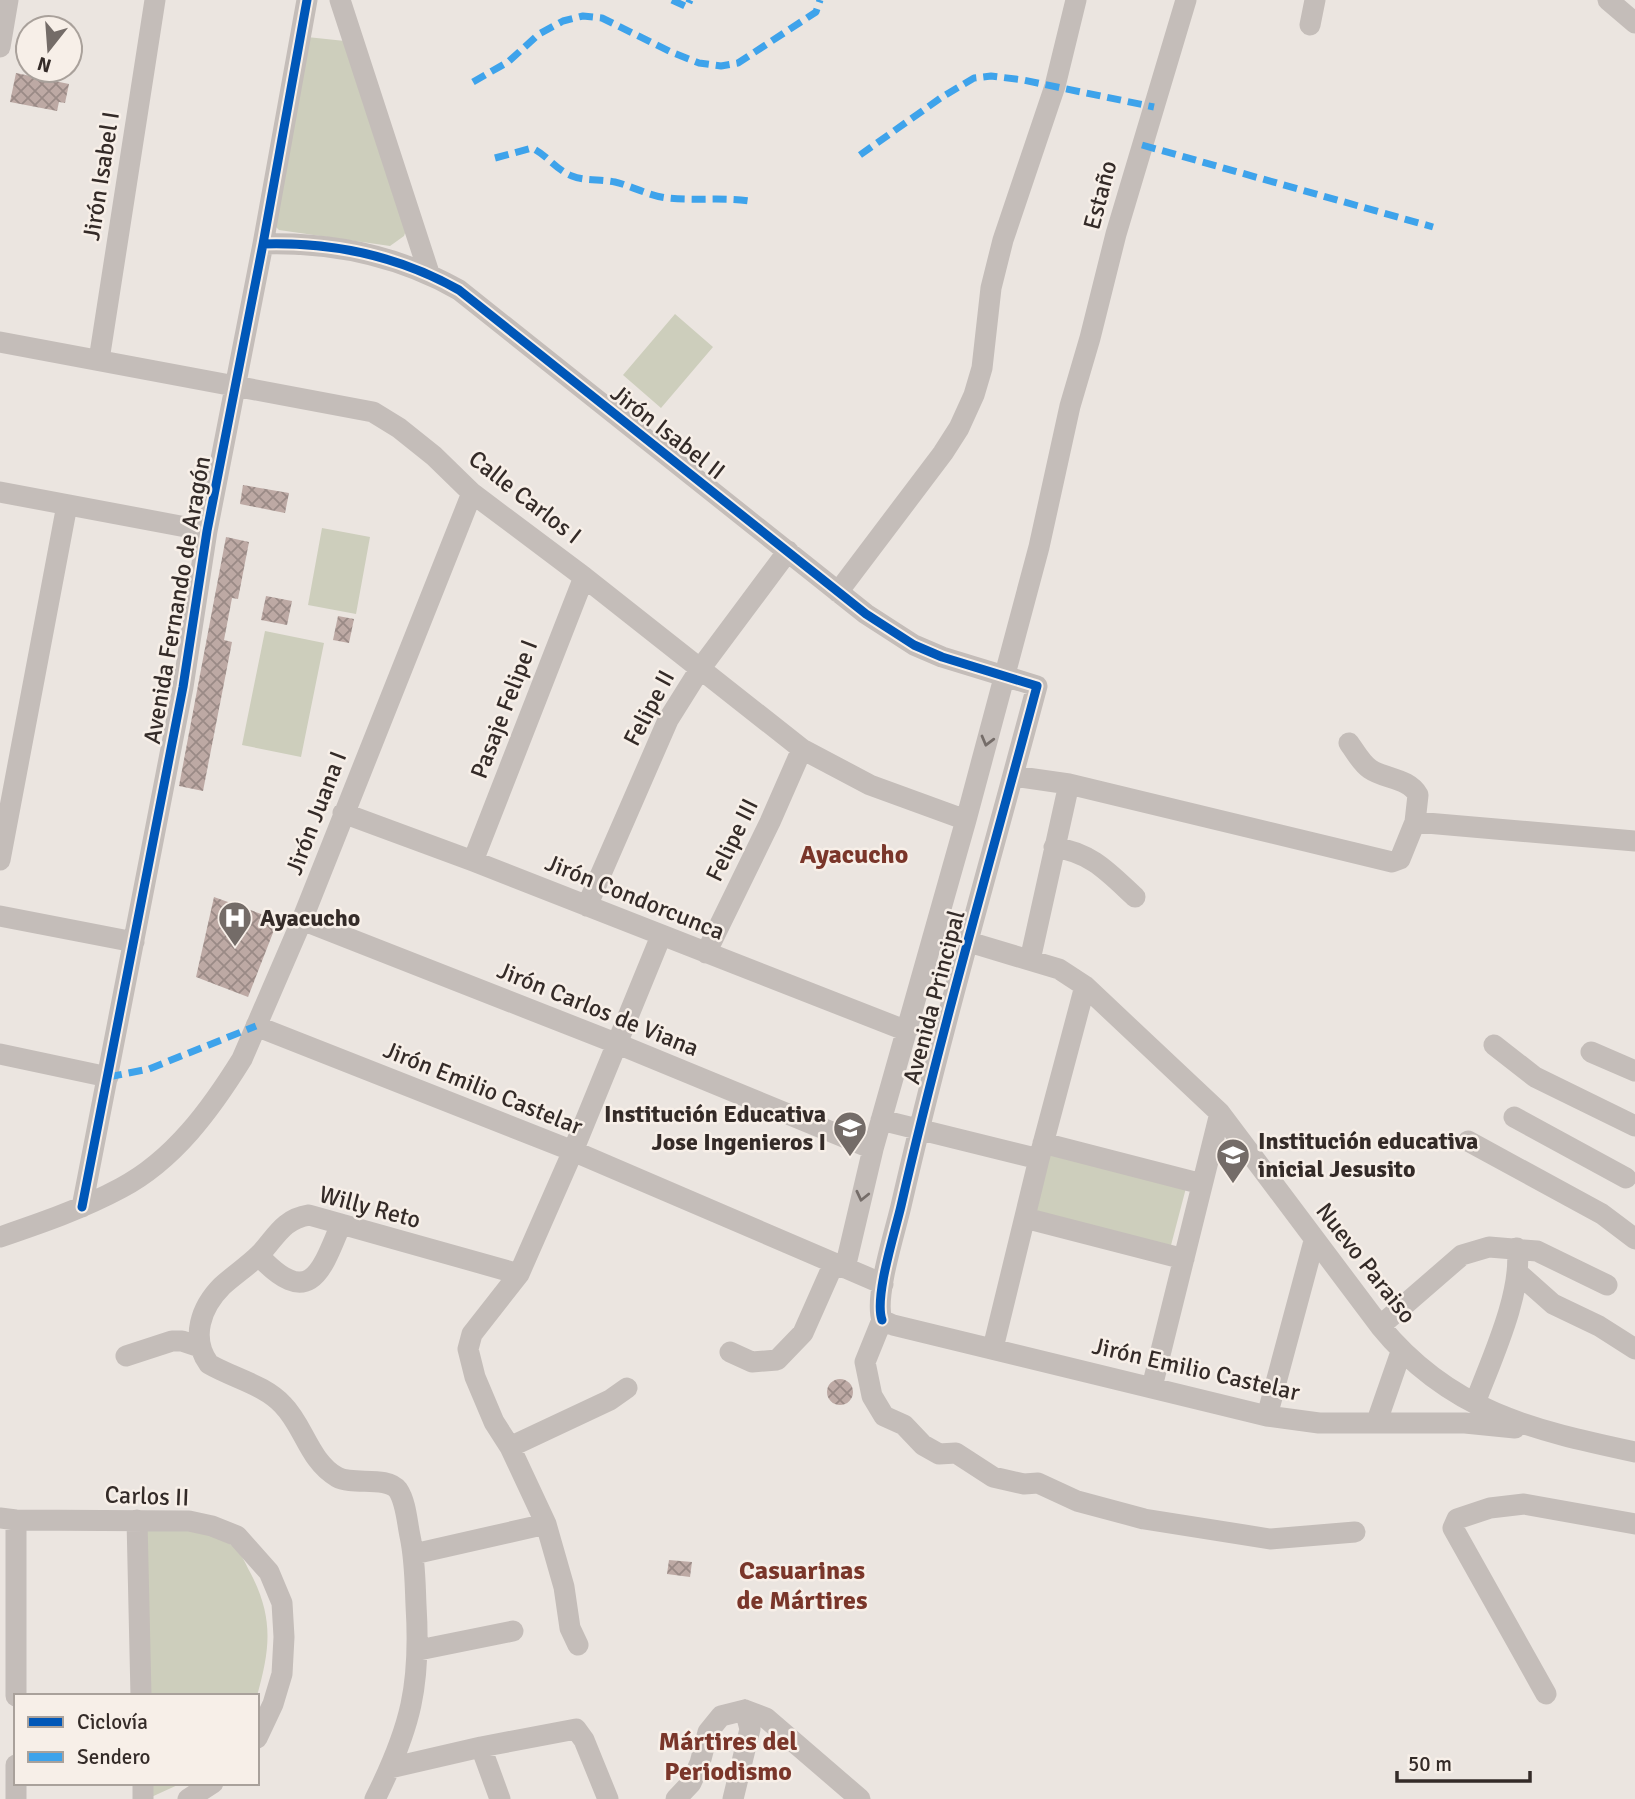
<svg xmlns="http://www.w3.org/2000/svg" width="1635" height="1799" viewBox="0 0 1635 1799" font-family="Signika,sans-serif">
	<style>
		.park { fill: #cdcebc }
		.building { fill: url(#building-cross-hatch) }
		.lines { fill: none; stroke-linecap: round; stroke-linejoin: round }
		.minor { stroke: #c4bdb9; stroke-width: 21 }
		.quiet { stroke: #3ea3eb; stroke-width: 7; stroke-dasharray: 14 7; stroke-linecap: butt }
		.cycleway-casing { stroke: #f7efe8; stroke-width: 13 }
		.cycleway { stroke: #0057b8; stroke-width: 9 }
		.oneway { stroke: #756d69 }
		.labels { text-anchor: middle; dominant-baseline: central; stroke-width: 5; stroke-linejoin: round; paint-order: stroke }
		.street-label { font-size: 24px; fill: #342b28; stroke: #f7efe8 }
		.poi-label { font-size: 24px; font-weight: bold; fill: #342b28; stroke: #f7efe8; text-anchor: start }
		.neighbourhood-label { font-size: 26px; font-weight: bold; fill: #7a362a; stroke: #f7efe8 }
	</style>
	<defs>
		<pattern id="building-cross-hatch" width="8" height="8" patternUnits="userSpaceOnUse" patternTransform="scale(1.75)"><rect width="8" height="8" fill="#bda9a4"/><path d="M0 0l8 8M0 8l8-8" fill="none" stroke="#9a8a86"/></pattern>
	</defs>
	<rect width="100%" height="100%" fill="#ebe5e0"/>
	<!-- park -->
	<path class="park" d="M 307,37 L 345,41 L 407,228 L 404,236 L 390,246 L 279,230 L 273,224 Z
		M 675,314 L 713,347 L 661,408 L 623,375 Z
		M 322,528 L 370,537 L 356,614 L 308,605 Z
		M 265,631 L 324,643 L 301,757 L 242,745 Z
		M 1047,1152 L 1186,1188 L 1170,1249 L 1029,1210 Z
		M 183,1526 C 199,1532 221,1536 234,1547 C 242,1554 246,1565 251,1574 C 274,1619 270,1649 257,1696 L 145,1696 L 143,1530 Z
		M 146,1783 L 182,1783 L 147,1799 Z"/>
	<!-- building -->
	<path class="building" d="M 16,73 L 69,84 L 65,103 L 59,102 L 57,111 L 10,102 Z
		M 243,485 L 289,493 L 285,513 L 240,504 Z
		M 226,537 L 249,542 L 238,599 L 232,598 L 224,640 L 232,642 L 203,791 L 179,786 Z
		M 266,596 L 292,601 L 287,625 L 261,620 Z
		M 338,616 L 354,619 L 349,643 L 333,640 Z
		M 214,897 L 278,920 L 248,997 L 196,977 Z
		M827 1392a13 13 0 1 1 26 0a13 13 0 1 1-26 0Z
		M 669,1560 L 692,1562 L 690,1577 L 667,1574 Z"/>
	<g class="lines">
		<!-- minor -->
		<path class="minor" d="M 340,0 L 429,273
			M 1608,0 L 1635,23
			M 1310,25 L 1315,0
			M 0,47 L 8,0
			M 263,244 C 332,242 399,256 459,290 L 866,614 L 914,645 L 942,657 L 1037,686 C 991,859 941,1031 901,1206 C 895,1232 874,1297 882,1320
			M 0,342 L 373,412 L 399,428 L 434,456 L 472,493 L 584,577 L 802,749 L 870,785 L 966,820
			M 99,360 L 155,0
			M 0,492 L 207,531
			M 838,592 L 943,453 L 959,428 L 974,395 L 982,368 L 991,288 L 1003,240 L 1055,86 L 1076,0
			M 1013,776 L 1069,784 L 1392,862 L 1400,859 L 1415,822 L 1418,795 C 1409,778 1384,779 1370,769 C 1361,763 1355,751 1349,743
			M 343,813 L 473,861 L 907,1031
			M 1415,822 L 1635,841
			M 1054,847 C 1092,853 1108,872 1135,897
			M 0,860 L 67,505
			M 473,861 L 584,577
			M 587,906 L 668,720 L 700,669 L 788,551
			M 0,916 L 134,942
			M 302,920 L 618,1044 L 873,1149
			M 969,942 L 1059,969 L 1085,986 L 1220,1113 L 1380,1326 C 1450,1412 1533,1430 1635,1452
			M 706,953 L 770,822 L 802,749
			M 1030,960 L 1069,784
			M 256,1026 L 573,1151 L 883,1284
			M 1494,1045 L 1535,1077 L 1635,1126
			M 1591,1052 L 1635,1071
			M 0,1054 L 108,1077
			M 1514,1117 L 1626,1178
			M 881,1120 L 1039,1159
			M 1468,1141 L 1602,1214 L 1635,1239
			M 1043,1143 L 1202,1184
			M 82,1207 L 183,687 L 207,531 L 263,244 L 307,0
			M 1025,1218 L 1184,1259
			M 0,1237 C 41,1223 82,1209 121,1188 C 174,1160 211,1109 242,1059 L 302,920 L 472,493
			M 259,1256 C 309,1309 321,1273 341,1224
			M 845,1268 L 873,1149 L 966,820 L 1039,547 L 1070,406 L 1090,338 L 1116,234 L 1186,0
			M 1518,1273 L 1553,1304 L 1599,1326 L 1635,1349
			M 882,1320 L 893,1325 L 1267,1416 L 1319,1423 L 1465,1423 L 1515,1428
			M 882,1320 L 865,1362 L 872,1396 L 884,1416 L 904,1425 L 923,1445 L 939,1454 L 956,1453 L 993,1477 L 1024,1484 L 1038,1483 L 1077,1501 L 1144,1519 L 1270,1539 L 1355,1532
			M 1380,1326 L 1462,1255 L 1489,1247 L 1537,1251 L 1607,1285
			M 993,1348 L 1039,1159 L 1085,986
			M 730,1352 L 752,1362 L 777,1360 L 803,1333 L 834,1263
			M 126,1356 L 172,1341 L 182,1341 L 200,1347
			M 1152,1387 L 1220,1113
			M 1475,1403 C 1491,1360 1523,1293 1517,1248
			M 1267,1416 L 1314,1241
			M 1377,1421 L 1401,1352
			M 510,1447 L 610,1400 L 627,1388
			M 0,1518 L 16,1520 L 189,1521 L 212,1526 L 237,1536 L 269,1572 L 282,1603 L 284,1637 L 282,1674 L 273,1704 L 257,1738
			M 16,1520 L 16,1696
			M 137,1520 L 141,1696
			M 414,1554 L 546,1524
			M 578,1645 L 570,1628 L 564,1587 L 546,1524 L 510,1447 L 494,1422 L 475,1377 L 468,1349 L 472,1334 L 519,1274 L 573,1151 L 661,936
			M 419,1650 L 513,1631
			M 1546,1694 L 1453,1528 L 1457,1519 L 1490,1508 L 1524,1504 L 1635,1524
			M 745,1710 L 766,1718 L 860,1799
			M 481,1747 L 500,1799
			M 390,1768 L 481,1747 L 576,1729 L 584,1740 L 608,1799
			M 143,1783 L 143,1799
			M 16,1799 L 16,1765
			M 188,1799 L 213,1783
			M 375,1799 C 411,1727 421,1685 416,1605 C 415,1581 415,1559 410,1536 C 407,1522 406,1502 398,1490 C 387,1475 353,1486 337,1477 C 309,1461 304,1426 283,1405 C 265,1385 233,1378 209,1364 C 190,1338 201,1307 222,1286 C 234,1275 248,1266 260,1254 C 276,1237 283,1219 309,1215 L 519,1274
			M 676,1799 L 691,1783 L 700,1763 L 708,1732 L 721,1716 L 745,1710
			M 733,1799 L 750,1729 L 745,1710"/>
		<!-- quiet -->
		<path class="quiet" d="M 672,0 L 687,7 L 690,0
			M 473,82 L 508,62 L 539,34 L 563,21 L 583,16 L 602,18 L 671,52 L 699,63 L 721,66 L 738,63 L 816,12 L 820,0
			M 1142,145 L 1433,227
			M 860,155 L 942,97 L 974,78 L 991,76 L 1023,80 L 1154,107
			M 495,158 L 532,148 C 547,155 555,169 572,176 C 584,181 601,179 615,182 C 632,186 649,196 667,198 C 695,201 721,197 749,201
			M 108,1077 L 149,1069 L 256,1026"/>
		<!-- cycleway casing -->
		<g class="cycleway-casing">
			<path id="cycleway" d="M 263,244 C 332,242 399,256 459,290 L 866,614 L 914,645 L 942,657 L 1037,686 C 991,859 941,1031 901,1206 C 895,1232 874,1297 882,1320
				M 82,1207 L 183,687 L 207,531 L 263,244 L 307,0"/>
		</g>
		<!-- cycleway -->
		<use href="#cycleway" class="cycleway"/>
	</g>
	<!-- one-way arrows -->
	<defs><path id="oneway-chevron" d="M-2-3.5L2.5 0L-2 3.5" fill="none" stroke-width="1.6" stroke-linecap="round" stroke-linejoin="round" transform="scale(1.75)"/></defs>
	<g class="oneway">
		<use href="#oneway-chevron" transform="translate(987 741) rotate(105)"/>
		<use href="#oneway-chevron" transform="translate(862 1196) rotate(103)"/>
	</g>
	<!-- icons -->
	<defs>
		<g id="hospital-pin" transform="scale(1.75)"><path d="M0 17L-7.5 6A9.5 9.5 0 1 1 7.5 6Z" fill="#746c68" stroke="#f7efe8"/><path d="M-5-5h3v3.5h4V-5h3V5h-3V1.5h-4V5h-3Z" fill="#fff"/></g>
		<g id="school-pin" transform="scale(1.75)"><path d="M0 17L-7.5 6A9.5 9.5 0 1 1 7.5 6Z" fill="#746c68" stroke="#f7efe8"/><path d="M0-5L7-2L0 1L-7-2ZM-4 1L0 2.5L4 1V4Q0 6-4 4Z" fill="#fff"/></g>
	</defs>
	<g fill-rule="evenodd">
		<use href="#hospital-pin" x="235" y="918"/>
		<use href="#school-pin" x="850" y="1128"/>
		<use href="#school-pin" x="1233" y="1155"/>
	</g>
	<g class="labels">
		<!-- street labels -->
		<g class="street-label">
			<text transform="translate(101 176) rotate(-81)">Jirón Isabel I</text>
			<text transform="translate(1100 195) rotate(-75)">Estaño</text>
			<text transform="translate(668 432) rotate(38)">Jirón Isabel II</text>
			<text transform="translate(525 497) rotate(38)">Calle Carlos I</text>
			<text transform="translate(177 600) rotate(-80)">Avenida Fernando de Aragón</text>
			<text transform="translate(649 708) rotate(-62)">Felipe II</text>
			<text transform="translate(504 709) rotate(-69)">Pasaje Felipe I</text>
			<text transform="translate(316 813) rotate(-69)">Jirón Juana I</text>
			<text transform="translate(732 840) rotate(-64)">Felipe III</text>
			<text transform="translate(635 897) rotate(22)">Jirón Condorcunca</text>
			<text transform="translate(934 997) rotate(-75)">Avenida Principal</text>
			<text transform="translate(598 1009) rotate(22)">Jirón Carlos de Viana</text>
			<text transform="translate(483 1088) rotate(22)">Jirón Emilio Castelar</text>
			<text transform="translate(370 1207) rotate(15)">Willy Reto</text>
			<text transform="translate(1366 1263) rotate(52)">Nuevo Paraiso</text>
			<text transform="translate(1196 1369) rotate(13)">Jirón Emilio Castelar</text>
			<text transform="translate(147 1496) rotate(2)">Carlos II</text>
		</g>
		<!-- poi labels -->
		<g class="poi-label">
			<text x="260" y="918">Ayacucho</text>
			<text x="826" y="1114" text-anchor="end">Institución Educativa<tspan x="826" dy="28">Jose Ingenieros I</tspan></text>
			<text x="1258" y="1141">Institución educativa<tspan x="1258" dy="28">inicial Jesusito</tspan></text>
		</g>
		<!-- neighbourhood labels -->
		<g class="neighbourhood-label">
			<text x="854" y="855">Ayacucho</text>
			<text x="802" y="1571">Casuarinas<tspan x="802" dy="30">de Mártires</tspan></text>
			<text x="728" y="1742">Mártires del<tspan x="728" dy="30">Periodismo</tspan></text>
		</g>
	</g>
	<!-- legend -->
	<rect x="14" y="1694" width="245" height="91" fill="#f7efe8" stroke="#a9a19b" stroke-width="2"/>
	<rect x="28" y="1717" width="35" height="10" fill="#0057b8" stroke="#a9a19b" stroke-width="2"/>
	<text x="77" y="1729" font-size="21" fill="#342b28">Ciclovía</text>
	<rect x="28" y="1752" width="35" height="10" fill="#3ea3eb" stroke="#a9a19b" stroke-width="2"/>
	<text x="77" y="1764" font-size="21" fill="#342b28">Sendero</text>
	<!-- north arrow -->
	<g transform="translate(49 49) rotate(197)"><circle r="33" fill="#f7efe8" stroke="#a9a19b" stroke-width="2"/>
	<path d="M0-5L12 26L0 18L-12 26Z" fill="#746c68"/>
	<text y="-10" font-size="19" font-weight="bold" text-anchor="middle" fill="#342b28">N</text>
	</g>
	<!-- scale -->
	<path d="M1397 1771v10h133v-10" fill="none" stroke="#342b28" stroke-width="3.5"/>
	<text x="1408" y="1771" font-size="21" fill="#342b28" stroke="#f7efe8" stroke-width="5" paint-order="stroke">50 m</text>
</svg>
